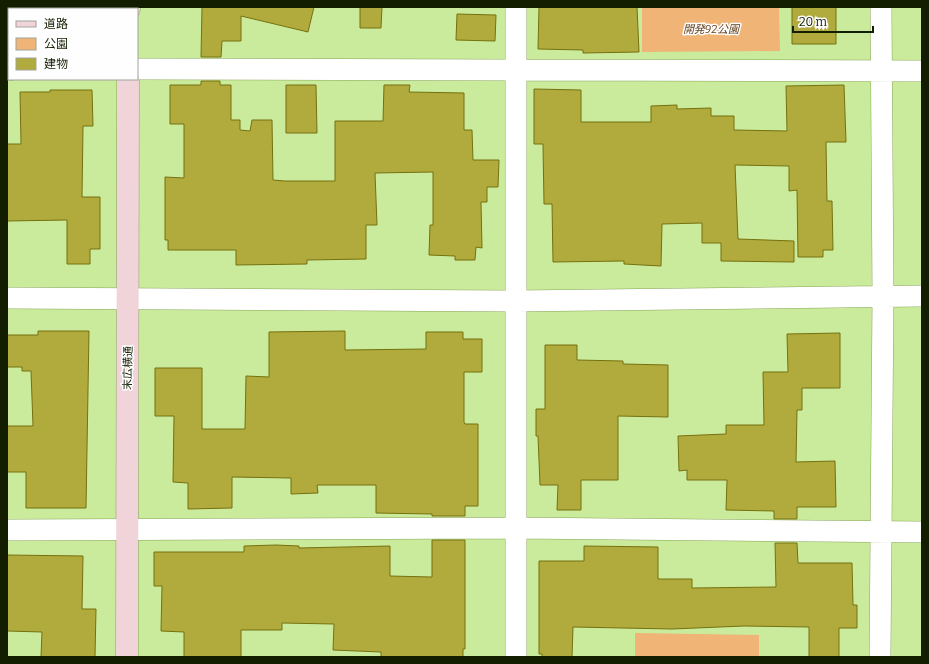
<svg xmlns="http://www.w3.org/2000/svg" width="929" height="664" viewBox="0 0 929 664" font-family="Bitter,'Noto Sans JP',serif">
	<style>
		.green { fill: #efb476 }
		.building { fill: #b1ab3d; stroke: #75710f }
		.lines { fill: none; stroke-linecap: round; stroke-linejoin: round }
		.street-casing { stroke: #87a558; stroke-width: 22 }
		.secondary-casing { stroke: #87a558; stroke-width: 23 }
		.street { stroke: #fff; stroke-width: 21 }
		.secondary { stroke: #f1d4da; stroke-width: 22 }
		.labels { text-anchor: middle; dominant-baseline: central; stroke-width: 3; stroke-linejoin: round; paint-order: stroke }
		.park-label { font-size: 11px; font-style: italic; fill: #634422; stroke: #fefefe }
		.street-label { font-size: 11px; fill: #131e01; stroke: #fefefe }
	</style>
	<rect width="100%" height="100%" fill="#caeb9b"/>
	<!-- green -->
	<path class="green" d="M 642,7 L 779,7 L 780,51 L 642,52 Z
		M 635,633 L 759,635 L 759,657 L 635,657 Z"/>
	<!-- building -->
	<path class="building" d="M 202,7 L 314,7 L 308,32 L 241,16 L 241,41 L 222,41 L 221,57 L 201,57 Z
		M 360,7 L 382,7 L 381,28 L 360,28 Z
		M 539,7 L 637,7 L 639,52 L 583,53 L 583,50 L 538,49 Z
		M 792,7 L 836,7 L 836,44 L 792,44 Z
		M 457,14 L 496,15 L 495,41 L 456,40 Z
		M 201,81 L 220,81 L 220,85 L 231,85 L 231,120 L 240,120 L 240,130 L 250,131 L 252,120 L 272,120 L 273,180 L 285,181 L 335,181 L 335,121 L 383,121 L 384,85 L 410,85 L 409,92 L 464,93 L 464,130 L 472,130 L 473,160 L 499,160 L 498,187 L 487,187 L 487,202 L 481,202 L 482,248 L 476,247 L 475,260 L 455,260 L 455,256 L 429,255 L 430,225 L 433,225 L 433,172 L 375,173 L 377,225 L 366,225 L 366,259 L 307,260 L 307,264 L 236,265 L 236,250 L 168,250 L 168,240 L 165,240 L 165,177 L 184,178 L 184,124 L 170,124 L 170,85 L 201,85 Z
		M 286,85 L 316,85 L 317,133 L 286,133 Z
		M 844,85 L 846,142 L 826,142 L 827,201 L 832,201 L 833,250 L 823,250 L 823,257 L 798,257 L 797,190 L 789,191 L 789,166 L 735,165 L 738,239 L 794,241 L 794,262 L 721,261 L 721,243 L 702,243 L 702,223 L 662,224 L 661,266 L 624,264 L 624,261 L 553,262 L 552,204 L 544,204 L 543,144 L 534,144 L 534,89 L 581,90 L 581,122 L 651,122 L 651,106 L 677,105 L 677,109 L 711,108 L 711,116 L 734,116 L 734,130 L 787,131 L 786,86 Z
		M 50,90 L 92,90 L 93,126 L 83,126 L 82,197 L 100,197 L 100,249 L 90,249 L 90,264 L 67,264 L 67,220 L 7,221 L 7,144 L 21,144 L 20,92 L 50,92 Z
		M 38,331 L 89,331 L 86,508 L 26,508 L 26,472 L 7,472 L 7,426 L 33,426 L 31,371 L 22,371 L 22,367 L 7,367 L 7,335 L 38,335 Z
		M 345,331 L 345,350 L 426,349 L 426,332 L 463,332 L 463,339 L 482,339 L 482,372 L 464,372 L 464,422 L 465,424 L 478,424 L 478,506 L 465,506 L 465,516 L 432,516 L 432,514 L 376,513 L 376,485 L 317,485 L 318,493 L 291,494 L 291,478 L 232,477 L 232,508 L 188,509 L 188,483 L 173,482 L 174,416 L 155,416 L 155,368 L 202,368 L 202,429 L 245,429 L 246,376 L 269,377 L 269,332 Z
		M 840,333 L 840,388 L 802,388 L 802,410 L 797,410 L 796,462 L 835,461 L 836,507 L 797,507 L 797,519 L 774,519 L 774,511 L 726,510 L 727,480 L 687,480 L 687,470 L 679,471 L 678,436 L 726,434 L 726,425 L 764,425 L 763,372 L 788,372 L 787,334 Z
		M 545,345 L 577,345 L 577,360 L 623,361 L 623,364 L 668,365 L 668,417 L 618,416 L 618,480 L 581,480 L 581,510 L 557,510 L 558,485 L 540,485 L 538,436 L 536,436 L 536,409 L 545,409 Z
		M 432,540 L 465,540 L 465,649 L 463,649 L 463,657 L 381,657 L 381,652 L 333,650 L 334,624 L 282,623 L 282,630 L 241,630 L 241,657 L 184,657 L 184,632 L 161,631 L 162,586 L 154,586 L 154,552 L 244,552 L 244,546 L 276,545 L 299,546 L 299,548 L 390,546 L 390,576 L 432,577 Z
		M 775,543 L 797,543 L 798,563 L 852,563 L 853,605 L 857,605 L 857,628 L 839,628 L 839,657 L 809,657 L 809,627 L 744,626 L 672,629 L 573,627 L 572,657 L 542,657 L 542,654 L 539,654 L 539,561 L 584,561 L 584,546 L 658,547 L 658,579 L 692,579 L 692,588 L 776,587 Z
		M 7,555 L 83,556 L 82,609 L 96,609 L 95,657 L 41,657 L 42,632 L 7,631 Z"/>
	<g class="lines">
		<!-- street casing -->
		<g class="street-casing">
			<path id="street" d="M 137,69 L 922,71
				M 7,70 L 9,70
				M 7,298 L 516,301 L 922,296
				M 7,530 L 516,528 L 922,532
				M 516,657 L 516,7
				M 880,657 L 883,296 L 881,7"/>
		</g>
		<!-- secondary casing -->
		<g class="secondary-casing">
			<path id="secondary" d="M 129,9 L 129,7
				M 127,657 L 128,79"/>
		</g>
		<!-- street -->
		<use href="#street" class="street"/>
		<!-- secondary -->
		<use href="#secondary" class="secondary"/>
	</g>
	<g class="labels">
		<!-- park labels -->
		<g class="park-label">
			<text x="711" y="29">開発92公園</text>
		</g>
		<!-- street labels -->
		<g class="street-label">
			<text transform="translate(128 368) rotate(-89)">末広横通</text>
		</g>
	</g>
	<!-- border -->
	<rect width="929" height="664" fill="none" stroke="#131e01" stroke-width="16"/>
	<!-- legend -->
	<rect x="8" y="8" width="130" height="72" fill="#fefefe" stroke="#a0a499"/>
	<rect x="16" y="21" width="20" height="6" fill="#f1d4da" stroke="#a0a499"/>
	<text x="44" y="28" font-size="12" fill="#131e01">道路</text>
	<rect x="16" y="38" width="20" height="12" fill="#efb476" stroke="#a0a499"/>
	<text x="44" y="48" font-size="12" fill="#131e01">公園</text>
	<rect x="16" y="58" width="20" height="12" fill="#b1ab3d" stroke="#a0a499"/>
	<text x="44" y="68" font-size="12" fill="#131e01">建物</text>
	<!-- scale -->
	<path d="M793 26v6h80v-6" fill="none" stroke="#131e01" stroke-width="2"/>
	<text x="799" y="26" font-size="12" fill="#131e01" stroke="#fefefe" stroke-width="3" paint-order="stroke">20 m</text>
</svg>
